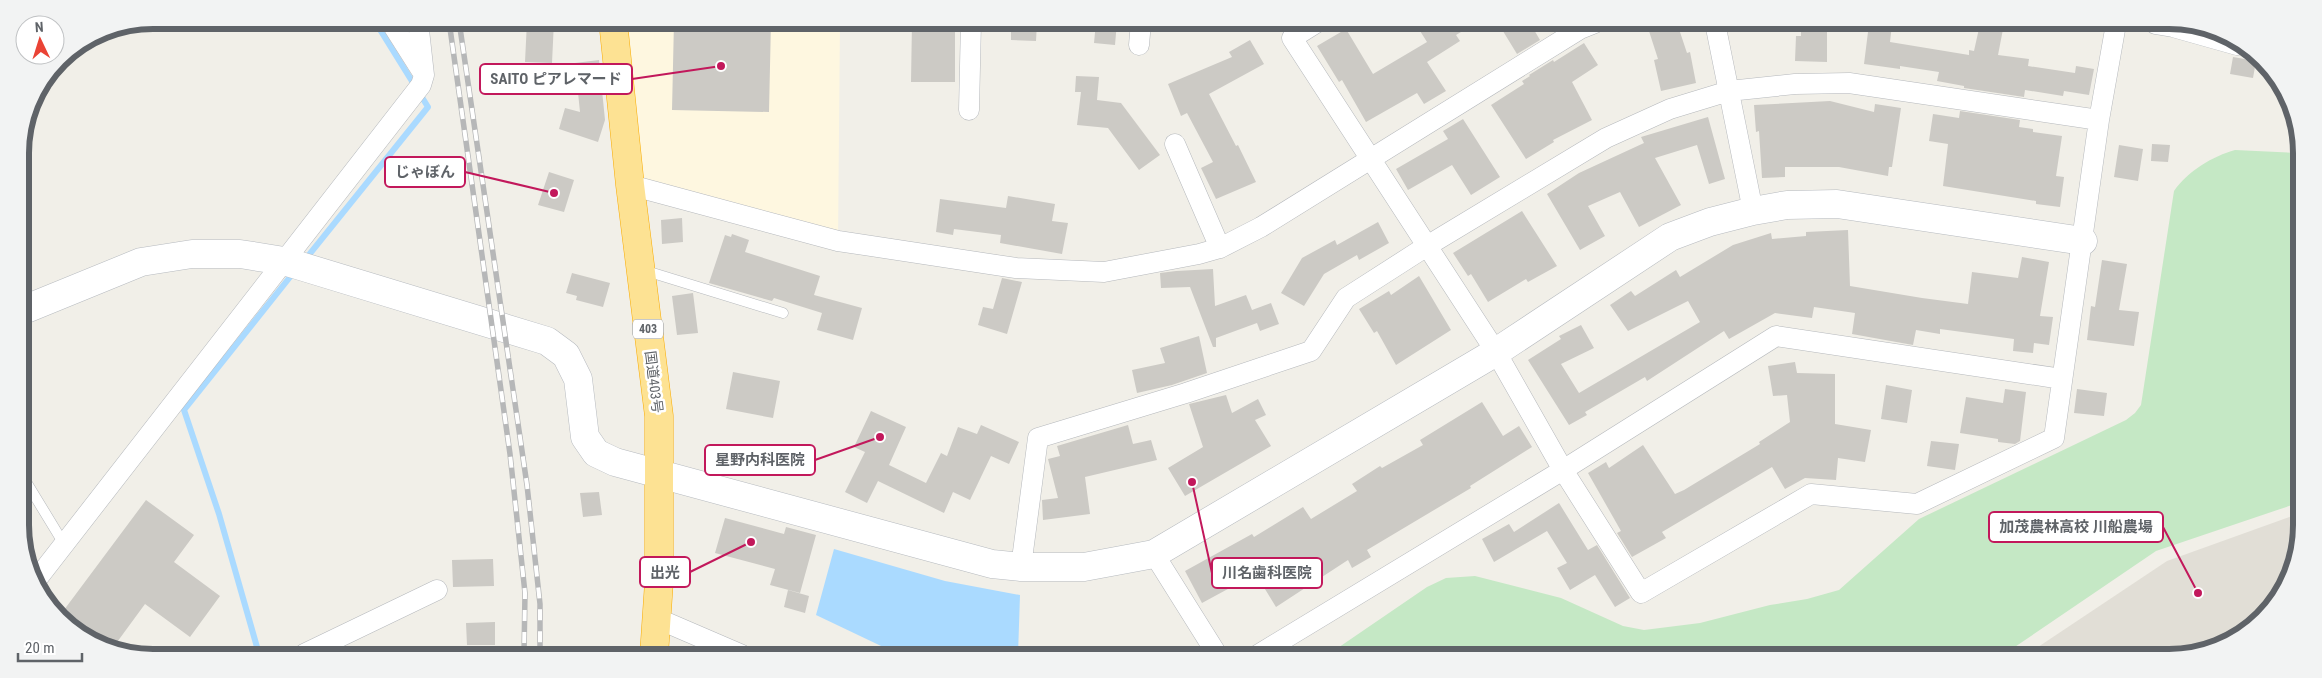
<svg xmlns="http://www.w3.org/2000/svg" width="2322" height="678" viewBox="0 0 2322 678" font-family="'Roboto Condensed','Noto Sans JP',sans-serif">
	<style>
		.commercial { fill: #fef7e0 }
		.education { fill: #e1ded6 }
		.green { fill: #c5e8c5 }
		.water { fill: #aadaff }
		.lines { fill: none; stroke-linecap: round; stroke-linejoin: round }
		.stream { stroke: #aadaff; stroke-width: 6 }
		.building { fill: #cccac5 }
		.lane-casing { stroke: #b5b8bc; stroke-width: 11 }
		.street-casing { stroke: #b5b8bc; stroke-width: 21 }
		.secondary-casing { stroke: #b6babf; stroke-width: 29 }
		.highway-casing { stroke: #f9ab00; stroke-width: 29 }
		.lane { stroke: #fff; stroke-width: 10 }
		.street { stroke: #fff; stroke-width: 20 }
		.secondary { stroke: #fff; stroke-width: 28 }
		.highway { stroke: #fde293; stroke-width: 28 }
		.rail-casing { stroke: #b6b7b8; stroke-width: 5.5 }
		.rail { stroke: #fff; stroke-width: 4; stroke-dasharray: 11; stroke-linecap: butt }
		.labels { text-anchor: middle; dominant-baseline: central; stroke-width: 5; stroke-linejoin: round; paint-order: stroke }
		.shield { fill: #fff; stroke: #8f9295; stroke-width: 1 }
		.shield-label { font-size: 12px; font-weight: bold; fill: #5f6368 }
		.street-label { font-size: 14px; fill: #5f6368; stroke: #fff }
		.rim { fill: none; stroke: #5f6368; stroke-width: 6 }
		.leader { fill: none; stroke: #c2185b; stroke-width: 2 }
		.callout-dot { fill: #c2185b; stroke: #fff; stroke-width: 2 }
		.callout { fill: #fff; stroke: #c2185b; stroke-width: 2 }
		.callout-label { font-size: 15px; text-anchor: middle; font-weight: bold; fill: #5f6368 }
	</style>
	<rect width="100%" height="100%" fill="#f1efe8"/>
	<!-- commercial -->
	<path class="commercial" d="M 613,21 L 840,21 L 838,241 L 630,185 Z"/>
	<!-- education -->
	<path class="education" d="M 2298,514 L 2298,559 L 2257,625 L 2220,648 L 2178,658 L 2023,657 L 2167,561 Z"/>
	<!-- green -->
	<path class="green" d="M 2235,150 L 2299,153 L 2298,503 L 2156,551 L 2000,657 L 1326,656 L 1427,587 L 1446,578 L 1475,576 L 1561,598 L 1623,626 L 1644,630 L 1700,623 L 1770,605 L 1807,599 L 1839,590 L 1919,519 L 2126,420 L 2135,413 L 2141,405 L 2174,191 C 2188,171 2213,156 2235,150 Z"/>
	<!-- water -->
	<path class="water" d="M 834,549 L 945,581 L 1020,595 L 1018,655 L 900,655 L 816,615 Z"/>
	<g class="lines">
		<!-- stream -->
		<path class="stream" d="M 304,261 L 428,107 L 374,20
			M 259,654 L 219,514 L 184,410 L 294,272"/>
	</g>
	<!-- building -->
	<path class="building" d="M 527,21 L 554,21 L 552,63 L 525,62 Z
		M 674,21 L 771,21 L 769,112 L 672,110 Z
		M 912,22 L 955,22 L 955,82 L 911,82 Z
		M 1011,22 L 1037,22 L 1036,41 L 1011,40 Z
		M 1096,22 L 1117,22 L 1115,45 L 1094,43 Z
		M 1415,23 L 1476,23 L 1456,35 L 1460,41 L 1427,62 L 1446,91 L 1424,104 L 1417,93 L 1366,122 L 1342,80 L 1339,82 L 1317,46 L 1346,29 L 1373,74 L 1427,42 Z
		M 1498,23 L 1530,23 L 1540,40 L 1517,54 Z
		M 1663,23 L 1677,23 L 1687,53 L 1690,52 L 1696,83 L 1661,91 L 1654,60 L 1658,59 L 1648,28 Z
		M 1801,24 L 1827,24 L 1827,62 L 1795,61 L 1796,36 L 1801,36 Z
		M 1869,24 L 1892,24 L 1890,42 L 1969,55 L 1969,50 L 1974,51 L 1980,24 L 2004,24 L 1998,55 L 2029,59 L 2028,66 L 2075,73 L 2076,66 L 2094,69 L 2089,95 L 2064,91 L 2063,96 L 2025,90 L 2024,97 L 1964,88 L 1964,86 L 1937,81 L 1939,72 L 1900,66 L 1900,69 L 1864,64 Z
		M 1250,40 L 1264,64 L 1209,94 L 1236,146 L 1238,145 L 1256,182 L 1216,199 L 1201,168 L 1213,162 L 1187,113 L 1181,116 L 1168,84 L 1232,57 L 1229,52 Z
		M 1584,43 L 1598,65 L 1572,82 L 1592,120 L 1553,140 L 1554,142 L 1526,159 L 1491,105 L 1524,84 L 1522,81 L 1530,76 L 1529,75 L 1553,60 L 1554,62 Z
		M 2233,57 L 2256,61 L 2253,78 L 2230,74 Z
		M 599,60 L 605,120 L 598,142 L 559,129 L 565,108 L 580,112 L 575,63 Z
		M 1076,76 L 1099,77 L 1097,100 L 1121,103 L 1160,155 L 1139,170 L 1108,128 L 1077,125 L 1081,92 L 1075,92 Z
		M 1830,101 L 1874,112 L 1875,104 L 1901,108 L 1892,167 L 1889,167 L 1888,176 L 1839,167 L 1785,167 L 1785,177 L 1762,178 L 1759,131 L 1756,132 L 1754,105 Z
		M 1960,111 L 2020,120 L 2019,127 L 2033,129 L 2033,132 L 2062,136 L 2056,176 L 2064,177 L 2060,207 L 2036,204 L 2036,201 L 1943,186 L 1948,144 L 1929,141 L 1933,114 L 1959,118 Z
		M 1708,117 L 1725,179 L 1709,184 L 1697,145 L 1655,158 L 1681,205 L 1639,227 L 1620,192 L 1588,206 L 1605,236 L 1580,250 L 1547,194 L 1579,173 L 1644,143 L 1641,137 Z
		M 1463,119 L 1500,177 L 1471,195 L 1452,165 L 1408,190 L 1396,169 L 1448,139 L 1443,131 Z
		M 2152,144 L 2170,145 L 2168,162 L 2151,161 Z
		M 2119,145 L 2143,149 L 2138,181 L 2114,177 Z
		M 549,172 L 574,180 L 564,212 L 538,205 Z
		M 1008,196 L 1055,204 L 1052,221 L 1068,223 L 1062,254 L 1000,243 L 1001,235 L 954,229 L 953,235 L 936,232 L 940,199 L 1006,208 Z
		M 1522,211 L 1557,266 L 1528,282 L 1526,279 L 1488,302 L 1471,274 L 1468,276 L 1453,253 Z
		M 682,218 L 683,242 L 662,244 L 661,220 Z
		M 1378,222 L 1389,243 L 1359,260 L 1357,255 L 1324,274 L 1304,306 L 1281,293 L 1302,258 L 1335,240 L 1337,245 Z
		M 1848,230 L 1850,286 L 1922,298 L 1968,304 L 1972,272 L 2018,278 L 2022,257 L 2049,262 L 2040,316 L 2053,317 L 2049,345 L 2034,343 L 2033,353 L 2013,351 L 2014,339 L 1940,329 L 1940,334 L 1916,330 L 1913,345 L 1852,334 L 1855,313 L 1814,307 L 1812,318 L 1775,313 L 1729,339 L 1724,331 L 1647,381 L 1645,377 L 1585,412 L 1587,415 L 1569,425 L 1528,360 L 1561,339 L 1559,336 L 1581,325 L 1594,348 L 1561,364 L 1579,393 L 1700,322 L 1688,301 L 1628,331 L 1610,305 L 1631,291 L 1635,296 L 1676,270 L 1680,277 L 1733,245 L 1771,233 L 1772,239 L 1806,236 L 1806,232 Z
		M 732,234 L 749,240 L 745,252 L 820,276 L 814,295 L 862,308 L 853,340 L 817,330 L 822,313 L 774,298 L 772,301 L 709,283 L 725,235 L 731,237 Z
		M 2102,260 L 2127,264 L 2119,310 L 2139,312 L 2134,346 L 2087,340 L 2091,306 L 2095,307 Z
		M 1213,269 L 1215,306 L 1246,295 L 1252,310 L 1271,303 L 1279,324 L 1260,331 L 1257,323 L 1216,338 L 1216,347 L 1213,347 L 1190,287 L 1161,288 L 1160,273 L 1176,271 Z
		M 572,273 L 610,283 L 603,307 L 576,300 L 577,296 L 566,293 Z
		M 1419,276 L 1451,330 L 1396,365 L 1377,331 L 1374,333 L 1359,309 L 1389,291 L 1391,295 Z
		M 1002,278 L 1022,282 L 1007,334 L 978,325 L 983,307 L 993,309 Z
		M 693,293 L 698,333 L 677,335 L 672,296 Z
		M 1199,336 L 1207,373 L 1172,385 L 1137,393 L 1132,370 L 1165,363 L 1160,348 Z
		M 1795,362 L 1797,373 L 1835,374 L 1835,424 L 1871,430 L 1865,462 L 1838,458 L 1836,480 L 1805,478 L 1785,489 L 1772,467 L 1662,532 L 1666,538 L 1632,557 L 1617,533 L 1621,531 L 1588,473 L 1606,462 L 1609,468 L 1643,445 L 1675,494 L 1684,490 L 1760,444 L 1759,442 L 1790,422 L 1787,395 L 1773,396 L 1768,366 Z
		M 733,372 L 780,381 L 773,418 L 726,409 Z
		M 1886,385 L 1912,390 L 1907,423 L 1881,419 Z
		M 2005,389 L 2026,392 L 2020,441 L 2015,444 L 1998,442 L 1998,439 L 1960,433 L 1966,397 L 2003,403 Z
		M 2077,389 L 2107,393 L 2104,416 L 2074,413 Z
		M 1226,395 L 1232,413 L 1258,399 L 1266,415 L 1255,420 L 1271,446 L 1185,496 L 1168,468 L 1203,447 L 1189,404 Z
		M 1482,402 L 1503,436 L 1519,426 L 1532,447 L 1470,486 L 1471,488 L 1367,550 L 1371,557 L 1352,568 L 1348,560 L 1276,607 L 1257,576 L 1251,580 L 1250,577 L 1202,603 L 1185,571 L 1252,534 L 1254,537 L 1303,507 L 1311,519 L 1357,491 L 1352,484 L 1380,466 L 1382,468 L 1423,445 L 1420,440 Z
		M 871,411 L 906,427 L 889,465 L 926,483 L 941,453 L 947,456 L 958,427 L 977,434 L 981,425 L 1019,442 L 1009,464 L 991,456 L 970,500 L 953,492 L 944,513 L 878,481 L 867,503 L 845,492 L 865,452 L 854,447 Z
		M 1128,425 L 1133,444 L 1151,440 L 1157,460 L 1085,477 L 1090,514 L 1043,520 L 1042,500 L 1058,498 L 1048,459 L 1060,456 L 1057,446 Z
		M 1931,441 L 1959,444 L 1955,470 L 1927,466 Z
		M 599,492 L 602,515 L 583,517 L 580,493 Z
		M 146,500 L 194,535 L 174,562 L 220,596 L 190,637 L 145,604 L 112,649 L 58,618 Z
		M 1559,503 L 1588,550 L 1597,545 L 1630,598 L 1615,607 L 1595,575 L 1570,590 L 1557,568 L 1567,563 L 1547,531 L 1494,562 L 1482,539 L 1509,524 L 1514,532 Z
		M 725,518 L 784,534 L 786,527 L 816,535 L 800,593 L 770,585 L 775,569 L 715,553 Z
		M 493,559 L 494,586 L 453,587 L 452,560 Z
		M 788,590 L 809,596 L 805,613 L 784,607 Z
		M 495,622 L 495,645 L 467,645 L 466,623 Z"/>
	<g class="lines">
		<!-- lane casing -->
		<g class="lane-casing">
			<path id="lane" d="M 643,270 L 783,313
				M 22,475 L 64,544"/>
		</g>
		<!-- street casing -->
		<g class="street-casing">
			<path id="street" d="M 390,21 L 421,70
				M 1316,23 L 1292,38 L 1496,352 L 1563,470 L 1641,593 L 1811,494 L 1917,504 L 2054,438 L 2099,120 L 2116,24
				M 1715,23 L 1753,211
				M 2155,24 L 2173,27 L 2237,45
				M 1139,45 L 1141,22
				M 969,110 L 971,22
				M 1175,144 L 1220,248
				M 630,185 L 838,241 L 1016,268 L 1104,272 L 1199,254 L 1220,248 L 1261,227 L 1580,29 L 1595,23
				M 1154,554 L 1218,656
				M 1021,567 L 1038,438 L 1186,393 L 1311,351 L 1346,298 L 1427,246 L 1606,138 L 1670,109 L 1729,91 L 1795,84 L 1849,83 L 2099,120
				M 37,579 L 421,85 L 424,75 L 418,21
				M 656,618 L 742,655
				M 304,654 L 437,590
				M 1256,656 L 1563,470 L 1776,336 L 2062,379"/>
		</g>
		<!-- secondary casing -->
		<g class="secondary-casing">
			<path id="secondary" d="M 21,311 L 141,262 L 192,254 L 240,254 L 284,261 L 547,341 L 566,355 L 578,379 L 585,437 L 596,453 L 615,462 L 992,564 L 1021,567 L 1084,567 L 1154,554 L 1496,352 L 1670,237 L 1710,222 L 1753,211 L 1787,205 L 1837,204 L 2083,241"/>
		</g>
		<!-- highway casing -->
		<g class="highway-casing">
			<path id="highway" d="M 613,21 L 630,185 L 659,416 L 659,582 L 654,655"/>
		</g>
		<!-- lane -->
		<use href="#lane" class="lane"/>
		<!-- street -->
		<use href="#street" class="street"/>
		<!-- secondary -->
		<use href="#secondary" class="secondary"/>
		<!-- highway -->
		<use href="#highway" class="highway"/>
		<!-- rail casing -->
		<g class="rail-casing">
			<path id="rail" d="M 449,21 L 510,454 L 525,593 L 524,654
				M 459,21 L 527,485 L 540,604 L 540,654"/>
		</g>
		<!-- rail -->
		<use href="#rail" class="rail"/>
	</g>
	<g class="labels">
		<!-- shield labels -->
		<rect class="shield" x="633" y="319.5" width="30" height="19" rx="4"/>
		<g class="shield-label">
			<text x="648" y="329">403</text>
		</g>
		<!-- street labels -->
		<g class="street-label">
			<text transform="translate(654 382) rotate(83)">国道403号</text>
		</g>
	</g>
	<!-- crop -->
	<path d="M0 0H2322V678H0ZM153 29H2169A124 124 0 0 1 2293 153V525A124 124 0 0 1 2169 649H153A124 124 0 0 1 29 525V153A124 124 0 0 1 153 29Z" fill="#f2f3f3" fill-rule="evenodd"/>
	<path class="rim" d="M153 29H2169A124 124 0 0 1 2293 153V525A124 124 0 0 1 2169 649H153A124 124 0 0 1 29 525V153A124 124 0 0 1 153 29Z"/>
	<!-- callouts -->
	<path class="leader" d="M721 66L632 79M554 193L465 172M880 437L815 460M2198 593L2163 527M751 542L690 572M1192 482L1212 573"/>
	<g class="callout-dot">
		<circle cx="721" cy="66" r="5"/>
		<circle cx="554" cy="193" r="5"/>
		<circle cx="880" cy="437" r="5"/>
		<circle cx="2198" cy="593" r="5"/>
		<circle cx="751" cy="542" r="5"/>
		<circle cx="1192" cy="482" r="5"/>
	</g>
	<g class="callout">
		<rect x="480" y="64" width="152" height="30" rx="5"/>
		<rect x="385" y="157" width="80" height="30" rx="5"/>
		<rect x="705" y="445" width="110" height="30" rx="5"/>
		<rect x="1989" y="512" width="174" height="30" rx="5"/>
		<rect x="640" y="557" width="50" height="30" rx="5"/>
		<rect x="1212" y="558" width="110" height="30" rx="5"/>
	</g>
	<g class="callout-label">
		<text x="556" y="84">SAITO ピアレマード</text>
		<text x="425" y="177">じゃぼん</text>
		<text x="760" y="465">星野内科医院</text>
		<text x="2076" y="532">加茂農林高校 川船農場</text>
		<text x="665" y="578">出光</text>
		<text x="1267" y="578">川名歯科医院</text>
	</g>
	<!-- north arrow -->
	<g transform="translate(40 40) rotate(356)"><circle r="24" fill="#ffffff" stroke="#bfc1c3"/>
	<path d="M0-4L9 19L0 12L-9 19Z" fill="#ea4335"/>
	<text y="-8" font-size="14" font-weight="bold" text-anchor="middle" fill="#5f6368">N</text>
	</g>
	<!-- scale -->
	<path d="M18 653v8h64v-8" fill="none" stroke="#5f6368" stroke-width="2.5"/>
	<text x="25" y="653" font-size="15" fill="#5f6368" stroke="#ffffff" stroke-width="4" paint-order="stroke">20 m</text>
</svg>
